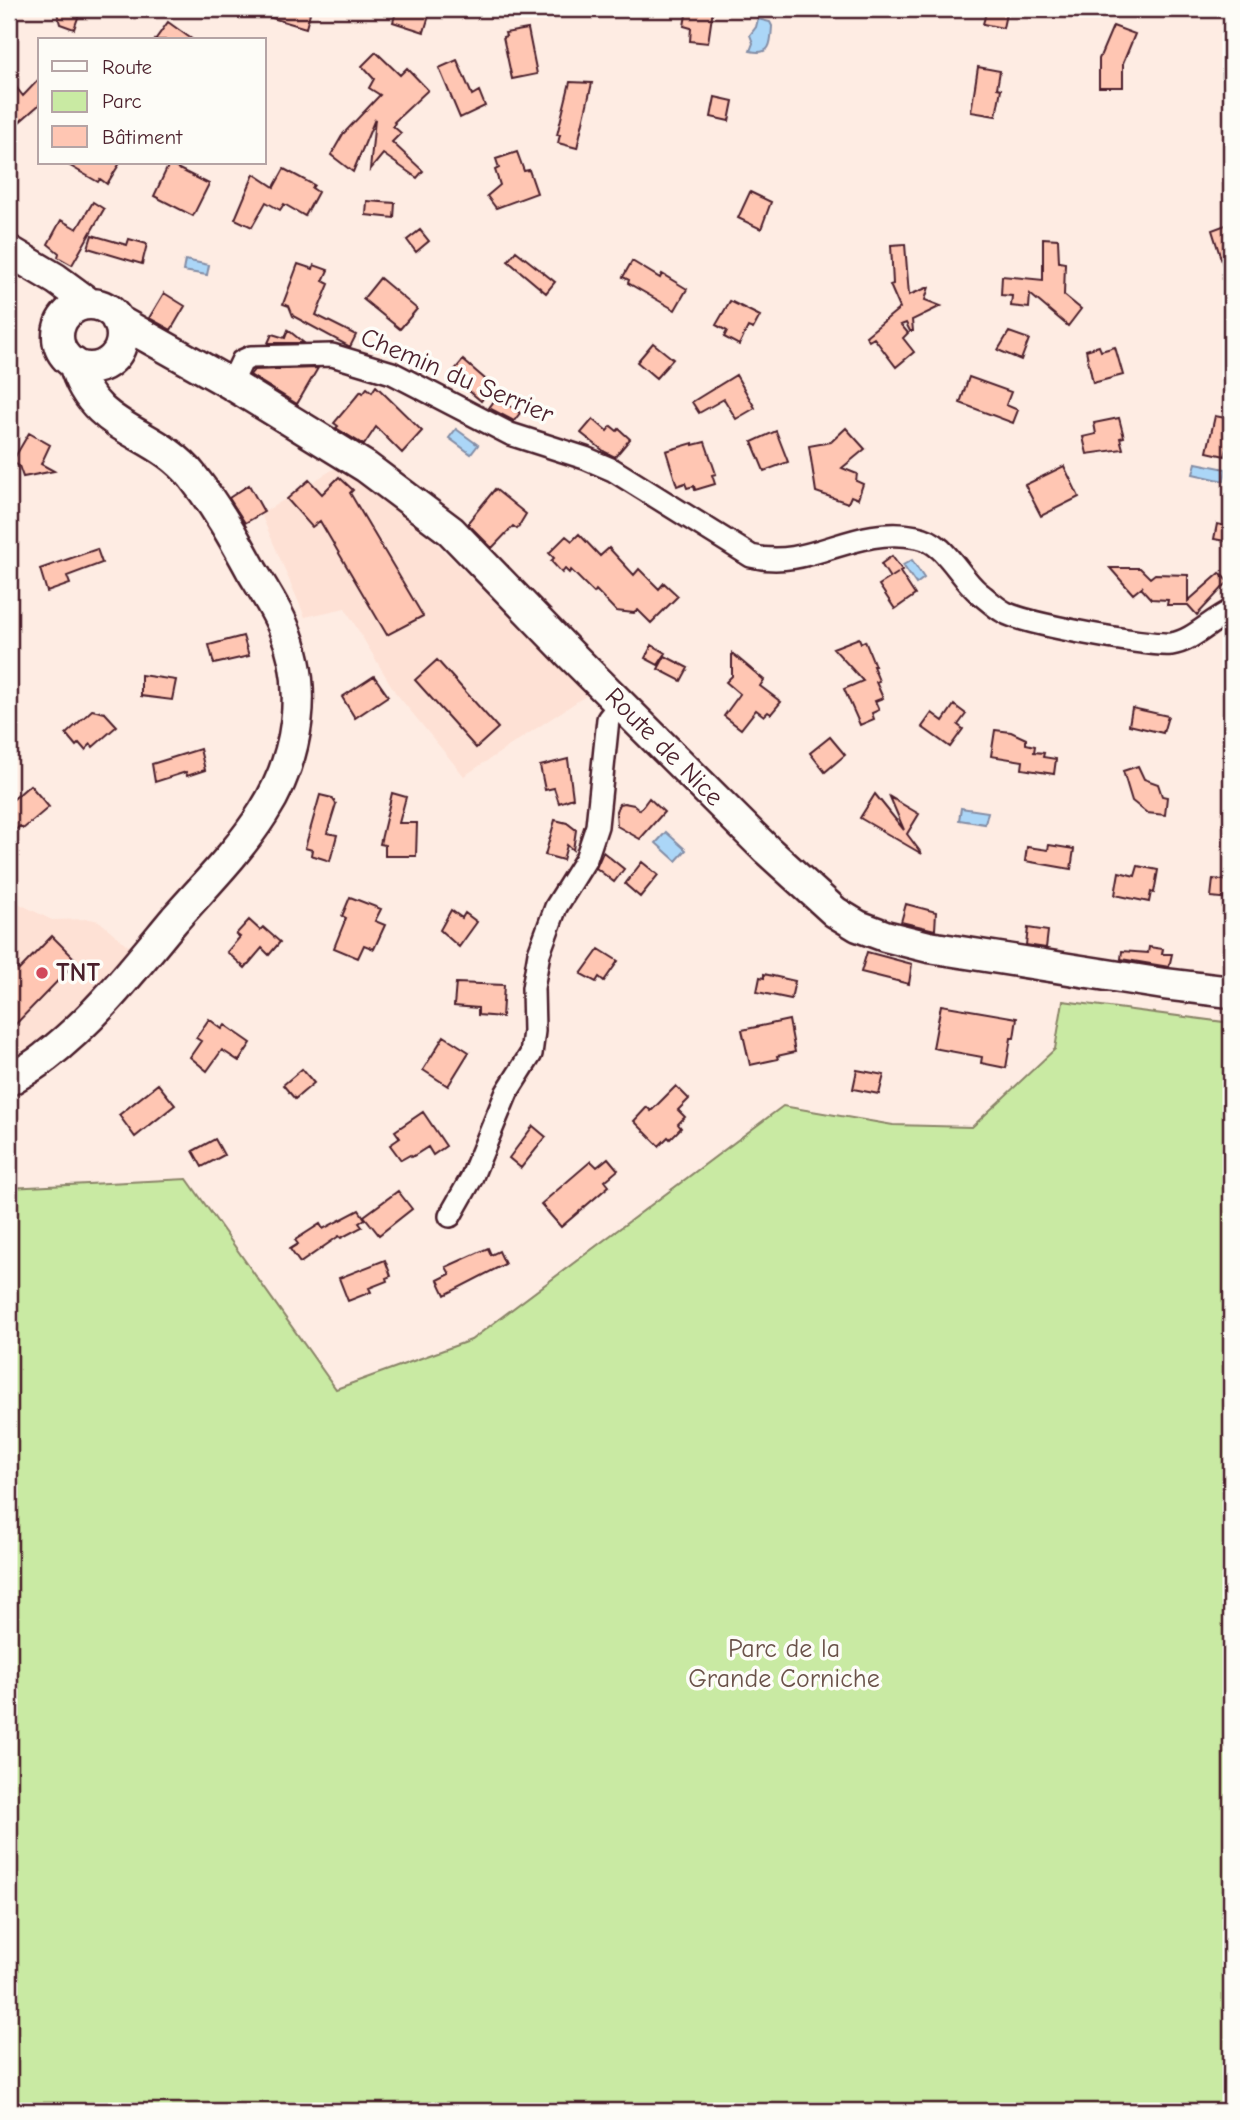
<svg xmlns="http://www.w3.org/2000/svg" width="1240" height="2120" viewBox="0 0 1240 2120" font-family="'Comic Neue',sans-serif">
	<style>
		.built { fill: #fee1d5 }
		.green { fill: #c9eaa3; stroke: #8a8467; stroke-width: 2 }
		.water { fill: #abd6f7; stroke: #848da5; stroke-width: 2 }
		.building { fill: #ffc6b3; stroke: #4a1f2b; stroke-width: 2 }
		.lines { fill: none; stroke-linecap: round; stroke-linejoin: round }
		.street-casing { stroke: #4a1f2b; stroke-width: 26 }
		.secondary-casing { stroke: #4a1f2b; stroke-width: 35 }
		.street { stroke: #fdfcf7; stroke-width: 21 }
		.secondary { stroke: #fdfcf7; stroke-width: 30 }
		.poi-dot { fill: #d1495b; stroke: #fdfcf7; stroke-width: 2.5 }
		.labels { text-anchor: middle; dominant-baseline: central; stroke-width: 7; stroke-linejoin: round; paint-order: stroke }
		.street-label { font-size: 26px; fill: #4a1f2b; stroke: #fdfcf7 }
		.poi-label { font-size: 26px; font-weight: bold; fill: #4a1f2b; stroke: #fdfcf7; text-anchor: start }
		.park-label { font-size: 26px; fill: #6a5249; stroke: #fdfcf7 }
	</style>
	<rect width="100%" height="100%" fill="#feece3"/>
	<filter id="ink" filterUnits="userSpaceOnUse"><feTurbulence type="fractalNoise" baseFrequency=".0143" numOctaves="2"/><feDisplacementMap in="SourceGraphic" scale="14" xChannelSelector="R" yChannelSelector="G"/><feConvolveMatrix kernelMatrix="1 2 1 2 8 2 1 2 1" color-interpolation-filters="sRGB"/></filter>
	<g filter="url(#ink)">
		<!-- built -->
		<path class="built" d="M 340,465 L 433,540 L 587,695 L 464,776 L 395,692 L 345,608 L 305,617 L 261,514 Z
			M 12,900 L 52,920 L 90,919 L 99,921 L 133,950 L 72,1012 L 9,1064 L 9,903 Z"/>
		<!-- green -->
		<path class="green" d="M 1063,1001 L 1231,1023 L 1231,2111 L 9,2111 L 9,1188 L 187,1179 L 336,1389 L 471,1340 L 783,1106 L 893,1125 L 972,1127 L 1055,1049 Z"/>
		<!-- water -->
		<path class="water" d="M 758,19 L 770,22 L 772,26 C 771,44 771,56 750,51 L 753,43 L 750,35 L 756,27 Z
			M 185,260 L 209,265 L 207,275 L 183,271 Z
			M 456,429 L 478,445 L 471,454 L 449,438 Z
			M 1196,463 L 1226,469 L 1224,481 L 1193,474 Z
			M 912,560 L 924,578 L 916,584 L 903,565 Z
			M 961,808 L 988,812 L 985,824 L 959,820 Z
			M 666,832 L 686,850 L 676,861 L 656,843 Z"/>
		<!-- building -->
		<path class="building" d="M 56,9 L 81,9 L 74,29 L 60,24 Z
			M 255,9 L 304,9 L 303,11 L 310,13 L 306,28 L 255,13 Z
			M 397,9 L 431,9 L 424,32 L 393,22 Z
			M 687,9 L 713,9 L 708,43 L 690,41 L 691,28 L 684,26 Z
			M 987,9 L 1007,9 L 1003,28 L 983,24 Z
			M 168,22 L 193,40 L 155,40 Z
			M 1113,26 L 1135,34 L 1123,63 L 1123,87 L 1099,87 L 1099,59 Z
			M 528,29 L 537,74 L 512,79 L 503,37 L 506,36 L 505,33 Z
			M 376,52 L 400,75 L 407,68 L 428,90 L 394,122 L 395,123 L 393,126 L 401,133 L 392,142 L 423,171 L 417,178 L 383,154 L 370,170 L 375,119 L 353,172 L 331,155 L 343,134 L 380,95 L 369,88 L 374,79 L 362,66 Z
			M 457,60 L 472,95 L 479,91 L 485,106 L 460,118 L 439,68 Z
			M 978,67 L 1000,71 L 997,88 L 1001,89 L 996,116 L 971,112 Z
			M 9,78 L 23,96 L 40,78 L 40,104 L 9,131 Z
			M 570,82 L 592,83 L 577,148 L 558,143 L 560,135 L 557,135 Z
			M 715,97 L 733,101 L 729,121 L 711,117 Z
			M 517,152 L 524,171 L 529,170 L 537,193 L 496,208 L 487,196 L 500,185 L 495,170 L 499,168 L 496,159 Z
			M 65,163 L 120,163 L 107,184 L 100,179 L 98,182 Z
			M 169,164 L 209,184 L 193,216 L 154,196 Z
			M 284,169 L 314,185 L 312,188 L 318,192 L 305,216 L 284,204 L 280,210 L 266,202 L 252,227 L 235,219 L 254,174 L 274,187 Z
			M 750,192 L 771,202 L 761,229 L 738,218 Z
			M 367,201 L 395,203 L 394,218 L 366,215 Z
			M 93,202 L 104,209 L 72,265 L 58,257 L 59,253 L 48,244 L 61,220 L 77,229 Z
			M 1231,223 L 1231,280 L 1228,281 L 1212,230 Z
			M 420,230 L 429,241 L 416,252 L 407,240 Z
			M 92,235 L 127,245 L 129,239 L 147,244 L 142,264 L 88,248 Z
			M 1043,238 L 1058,239 L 1059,262 L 1065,263 L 1064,295 L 1081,309 L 1068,326 L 1030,294 L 1029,308 L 1011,306 L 1012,296 L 1001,295 L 1002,276 L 1043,280 Z
			M 905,244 L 909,295 L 929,287 L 925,300 L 941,306 L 912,320 L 913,331 L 910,331 L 906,323 L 901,325 L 908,333 L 903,338 L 914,352 L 896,367 L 874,338 L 869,341 L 866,336 L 900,308 L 890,285 L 893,284 L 891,245 Z
			M 516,251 L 555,282 L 546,293 L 508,261 Z
			M 632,261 L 660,278 L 662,274 L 687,289 L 675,310 L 628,283 L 629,280 L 623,277 Z
			M 298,264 L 313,269 L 314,265 L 328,270 L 323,281 L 329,284 L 316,315 L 356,335 L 350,347 L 293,316 L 289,306 L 283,304 Z
			M 380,278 L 417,309 L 400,329 L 363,299 Z
			M 164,293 L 185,306 L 171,330 L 149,318 Z
			M 730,301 L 760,316 L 753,329 L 748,327 L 739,345 L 724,337 L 727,331 L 716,325 Z
			M 288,330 L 304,343 L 268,343 L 272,334 L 285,338 Z
			M 1009,332 L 1029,339 L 1021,360 L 998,350 Z
			M 653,343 L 673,359 L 656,378 L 637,362 Z
			M 1099,346 L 1101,351 L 1115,347 L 1123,375 L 1093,383 L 1086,350 Z
			M 463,360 L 493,386 L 481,401 L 462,385 L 465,382 L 453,372 Z
			M 318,368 L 297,404 L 250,375 L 254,370 Z
			M 736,375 L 755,408 L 736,419 L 724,399 L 699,413 L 692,402 Z
			M 969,377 L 1011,392 L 1006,405 L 1018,410 L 1013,423 L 960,403 Z
			M 376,386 L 422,431 L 402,453 L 376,427 L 364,445 L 336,428 L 338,426 L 334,423 L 361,391 L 363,393 L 367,388 L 372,392 Z
			M 497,397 L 520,413 L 514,421 L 489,408 Z
			M 1215,416 L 1231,419 L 1231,440 L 1229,439 L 1225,456 L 1207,452 Z
			M 1119,418 L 1124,437 L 1120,438 L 1123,449 L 1087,454 L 1083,437 L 1096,434 L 1094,423 Z
			M 593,419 L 607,431 L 611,426 L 617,431 L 619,429 L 630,439 L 615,457 L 605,452 L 581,433 Z
			M 846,428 L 865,449 L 842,468 L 857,474 L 856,481 L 863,484 L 858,499 L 851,496 L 848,503 L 816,492 L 809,446 L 831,442 Z
			M 776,431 L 788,462 L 764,471 L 752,442 Z
			M 29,433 L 50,445 L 41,464 L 54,471 L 23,477 L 19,466 L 12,462 Z
			M 705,442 L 716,474 L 712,475 L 715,484 L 695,490 L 694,486 L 687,488 L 685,483 L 677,486 L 666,451 L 693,443 L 693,445 Z
			M 1064,466 L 1079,497 L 1041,516 L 1025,485 Z
			M 339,477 L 353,490 L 350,493 L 423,616 L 387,635 L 320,521 L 312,527 L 287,499 L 309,480 L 322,494 Z
			M 249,485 L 264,512 L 245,523 L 229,498 Z
			M 495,489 L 526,514 L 517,529 L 513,526 L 492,548 L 469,525 L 469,521 Z
			M 1217,524 L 1231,527 L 1231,542 L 1214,539 Z
			M 579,534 L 600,556 L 609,548 L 634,575 L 639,569 L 659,589 L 664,583 L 678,596 L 651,623 L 638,610 L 634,613 L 616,611 L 596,590 L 594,593 L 571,570 L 569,573 L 565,569 L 562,573 L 551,561 L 554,558 L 549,553 L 566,536 L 572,541 Z
			M 97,549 L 102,563 L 67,576 L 70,584 L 47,592 L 40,569 Z
			M 892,556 L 902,570 L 900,572 L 915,595 L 895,609 L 879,585 L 898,573 L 890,578 L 881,564 Z
			M 1110,568 L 1140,568 L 1150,578 L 1155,574 L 1188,575 L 1188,601 L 1220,573 L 1228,582 L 1197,615 L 1188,605 L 1167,605 L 1168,600 L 1151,599 L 1141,588 L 1143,586 L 1133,594 Z
			M 243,636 L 249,656 L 214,664 L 209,645 Z
			M 859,638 L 861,643 L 865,641 L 875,666 L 873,666 L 879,681 L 876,682 L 883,698 L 875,701 L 879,710 L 872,713 L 874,719 L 860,725 L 844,689 L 863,681 L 833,648 Z
			M 652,645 L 666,653 L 658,665 L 645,658 Z
			M 732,653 L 764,680 L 760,686 L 781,702 L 771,714 L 768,712 L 764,716 L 756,710 L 741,729 L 724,716 L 740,694 L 726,682 L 732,676 Z
			M 665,656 L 688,668 L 681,681 L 658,669 Z
			M 437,660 L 498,728 L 476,748 L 415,680 Z
			M 141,675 L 176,680 L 172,700 L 141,696 Z
			M 374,676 L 388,696 L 355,718 L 342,697 Z
			M 954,705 L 966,714 L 958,725 L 963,729 L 950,747 L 922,727 L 932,713 L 943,721 Z
			M 1132,708 L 1168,716 L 1163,733 L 1129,725 Z
			M 92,710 L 105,713 L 117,726 L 93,747 L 91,744 L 85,750 L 79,743 L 76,746 L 66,734 Z
			M 995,730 L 1011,732 L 1026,739 L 1026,744 L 1035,746 L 1034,752 L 1044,753 L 1043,757 L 1056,759 L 1054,774 L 1022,769 L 1023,761 L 991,756 Z
			M 830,737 L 845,755 L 825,772 L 810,753 Z
			M 200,749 L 205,770 L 187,776 L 186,772 L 155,782 L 152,764 Z
			M 568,759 L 573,798 L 559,803 L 554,788 L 545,790 L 540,766 Z
			M 1138,766 L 1144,779 L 1158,784 L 1162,796 L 1167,797 L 1165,815 L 1147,813 L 1132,801 L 1123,771 Z
			M 30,785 L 49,807 L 23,829 L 20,826 L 9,836 L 9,803 Z
			M 392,793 L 406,797 L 399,823 L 417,823 L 416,856 L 385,856 L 385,845 L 380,844 Z
			M 875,794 L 904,830 L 890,797 L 919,814 L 907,834 L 922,854 L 860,818 Z
			M 320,795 L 332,798 L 336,804 L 327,833 L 337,835 L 330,861 L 311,855 L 312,850 L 305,848 Z
			M 649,798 L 664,812 L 640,839 L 617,826 L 616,811 L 619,804 L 624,803 L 634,805 L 640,810 Z
			M 555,820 L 567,823 L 576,830 L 573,850 L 567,845 L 563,860 L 545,855 Z
			M 1049,845 L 1074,849 L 1071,869 L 1025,861 L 1027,847 L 1048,850 Z
			M 603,852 L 624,869 L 614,882 L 596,868 Z
			M 642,862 L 658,875 L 640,897 L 625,884 Z
			M 1138,866 L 1158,870 L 1154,893 L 1151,892 L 1149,902 L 1115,895 L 1119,872 L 1135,876 Z
			M 1213,879 L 1231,881 L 1231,899 L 1211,897 Z
			M 350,897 L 381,909 L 375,921 L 385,925 L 374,949 L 364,945 L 358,958 L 334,948 L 346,918 L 342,916 Z
			M 906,904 L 936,912 L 935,930 L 901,922 Z
			M 451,910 L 462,918 L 465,913 L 477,922 L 459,947 L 440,930 Z
			M 249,920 L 260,930 L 263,927 L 280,942 L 269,955 L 262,948 L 245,968 L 227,952 L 240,937 L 236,934 Z
			M 1028,928 L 1048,931 L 1046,948 L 1026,945 Z
			M 52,936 L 77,961 L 9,1031 L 9,977 L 17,968 L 19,970 Z
			M 1149,947 L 1163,949 L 1162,954 L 1172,954 L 1169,967 L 1121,959 L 1122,951 L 1148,953 Z
			M 599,949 L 618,961 L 604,981 L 599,977 L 596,982 L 581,974 Z
			M 867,952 L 912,964 L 909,984 L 861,972 Z
			M 764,974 L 795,981 L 791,999 L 757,992 L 760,977 L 764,978 Z
			M 456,983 L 504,985 L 502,1017 L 478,1015 L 478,1008 L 454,1006 Z
			M 941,1005 L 1017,1018 L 1014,1038 L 1011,1038 L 1006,1068 L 981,1063 L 982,1057 L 933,1048 Z
			M 209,1019 L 222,1029 L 225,1025 L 251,1043 L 239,1061 L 222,1050 L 207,1071 L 190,1057 L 201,1041 L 196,1038 Z
			M 789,1020 L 795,1052 L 777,1056 L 778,1059 L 750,1065 L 742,1030 Z
			M 444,1036 L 469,1052 L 448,1086 L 423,1070 Z
			M 302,1069 L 314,1083 L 295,1099 L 283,1085 Z
			M 857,1070 L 884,1075 L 879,1094 L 853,1089 Z
			M 158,1084 L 175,1105 L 135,1137 L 119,1115 Z
			M 676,1086 L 689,1099 L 678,1110 L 685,1117 L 678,1124 L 681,1128 L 670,1139 L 668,1137 L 659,1146 L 634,1121 L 647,1107 L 651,1111 Z
			M 423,1112 L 446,1146 L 433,1155 L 428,1147 L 412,1157 L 410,1155 L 401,1160 L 390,1145 L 400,1138 L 395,1131 Z
			M 533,1126 L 546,1137 L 521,1168 L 509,1158 Z
			M 215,1139 L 224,1155 L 202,1167 L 193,1151 Z
			M 608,1158 L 618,1170 L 605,1181 L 609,1186 L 561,1227 L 541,1204 L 591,1161 L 597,1167 Z
			M 398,1191 L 412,1209 L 379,1235 L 364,1216 Z
			M 359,1210 L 365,1219 L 359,1223 L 362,1227 L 341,1238 L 339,1236 L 300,1263 L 290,1249 L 298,1244 L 295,1240 L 320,1224 L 323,1229 Z
			M 488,1248 L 491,1255 L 499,1251 L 505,1264 L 445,1295 L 438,1280 L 450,1274 L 446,1267 Z
			M 385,1260 L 391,1276 L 386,1278 L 387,1281 L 369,1288 L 371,1292 L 348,1301 L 339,1278 Z"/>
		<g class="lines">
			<!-- street casing -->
			<g class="street-casing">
				<path id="street" d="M 231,384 L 242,361 L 251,357 L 332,355 L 392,373 L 510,434 L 585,458 L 613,470 L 751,556 C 811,571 853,524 917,537 C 946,542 958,576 979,593 C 987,599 995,607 1004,612 C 1024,624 1148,646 1171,644 C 1193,641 1211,620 1231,611
					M 450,1216 L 471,1179 L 507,1092 L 531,1054 L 534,1031 L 533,988 L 539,953 L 556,907 L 586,859 L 597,826 L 608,719 L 621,703"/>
			</g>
			<!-- secondary casing -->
			<g class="secondary-casing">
				<path id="secondary" d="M 9,251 L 56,279 L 90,304
					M58 336a32 32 0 1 1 64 0a32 32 0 1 1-64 0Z
					M 117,320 L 231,384 L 366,467 L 451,531 L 570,654 L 767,850 L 835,912 L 858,926 L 885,936 L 929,947 L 1164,984 L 1231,992
					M 9,1080 C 21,1073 34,1066 45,1057 C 95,1019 135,967 175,919 C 205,885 239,851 263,813 C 298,759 310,687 283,626 C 275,607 263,589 252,571 C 234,538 216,506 193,477 C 156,429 93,433 74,363"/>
			</g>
			<!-- street -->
			<use href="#street" class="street"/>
			<!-- secondary -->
			<use href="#secondary" class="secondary"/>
		</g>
	</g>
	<!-- markers -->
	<circle class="poi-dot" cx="42" cy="973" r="7"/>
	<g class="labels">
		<!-- street labels -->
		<g class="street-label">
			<text transform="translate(457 376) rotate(23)">Chemin du Serrier</text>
			<text transform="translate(664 747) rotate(45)">Route de Nice</text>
		</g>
		<!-- poi labels -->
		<g class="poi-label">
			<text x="56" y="973">TNT</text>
		</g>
		<!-- park labels -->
		<g class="park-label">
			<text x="784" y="1649">Parc de la<tspan x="784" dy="30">Grande Corniche</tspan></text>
		</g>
	</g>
	<!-- margin -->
	<rect width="1240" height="2120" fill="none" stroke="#fdfcf7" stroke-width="35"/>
	<rect x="18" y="18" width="1205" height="2085" fill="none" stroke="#4a1f2b" stroke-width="2.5" filter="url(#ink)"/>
	<!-- legend -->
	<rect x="38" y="38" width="228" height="126" fill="#fdfcf7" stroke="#b5a4a5" stroke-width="2"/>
	<rect x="52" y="61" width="35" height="10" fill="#fdfcf7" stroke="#b5a4a5" stroke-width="2"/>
	<text x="102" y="74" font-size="21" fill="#4a1f2b">Route</text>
	<rect x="52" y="91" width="35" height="21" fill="#c9eaa3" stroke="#b5a4a5" stroke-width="2"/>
	<text x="102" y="108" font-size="21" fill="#4a1f2b">Parc</text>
	<rect x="52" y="126" width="35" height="21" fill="#ffc6b3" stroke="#b5a4a5" stroke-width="2"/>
	<text x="102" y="144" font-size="21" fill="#4a1f2b">Bâtiment</text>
</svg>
